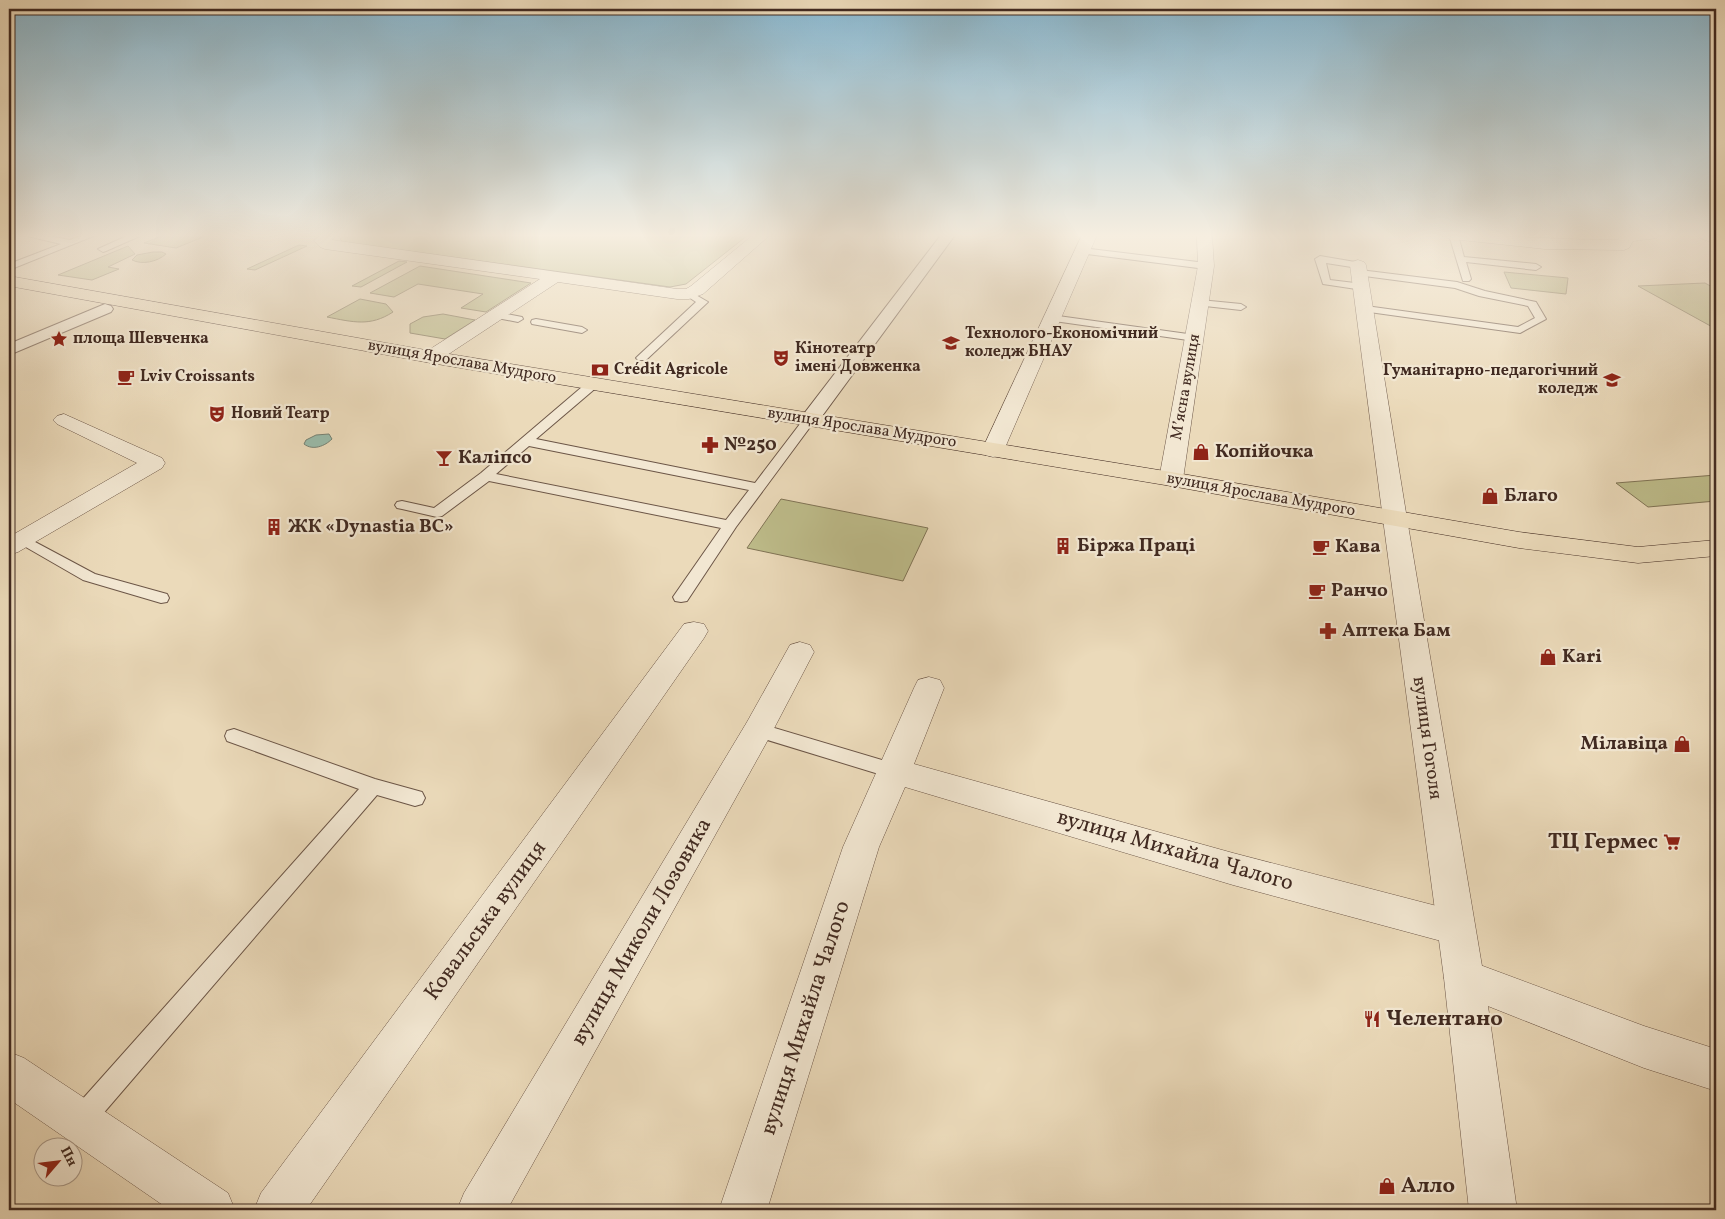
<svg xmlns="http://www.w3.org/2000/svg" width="1725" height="1219" viewBox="0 0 1725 1219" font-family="Vollkorn,serif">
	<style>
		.green { fill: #bebd8b; stroke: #807456 }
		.water { fill: #9ba; stroke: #768173 }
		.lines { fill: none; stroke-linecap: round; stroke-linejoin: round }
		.service-casing { stroke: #6c5647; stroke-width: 2 }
		.pedestrian-casing { stroke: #6c5647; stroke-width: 2 }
		.minor-casing { stroke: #6c5647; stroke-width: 1 }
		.tertiary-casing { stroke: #6c5647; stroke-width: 1 }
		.primary-casing { stroke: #412a21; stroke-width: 1 }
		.service { fill: #f2e7d2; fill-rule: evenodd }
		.pedestrian { fill: #f2e7d2; fill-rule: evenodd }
		.minor { fill: #f2e7d2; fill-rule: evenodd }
		.tertiary { fill: #f2e7d2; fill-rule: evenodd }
		.primary { fill: #ebdaba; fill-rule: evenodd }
		.labels { text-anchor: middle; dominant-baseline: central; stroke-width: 4.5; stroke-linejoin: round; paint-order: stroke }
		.far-poi-label { font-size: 16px; font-weight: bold; fill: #412a21; stroke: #f2e7d2; text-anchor: start }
		.far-street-label { font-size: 16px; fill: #412a21; stroke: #f2e7d2 }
		.poi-label { font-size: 19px; font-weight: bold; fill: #412a21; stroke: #f2e7d2; text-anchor: start }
		.street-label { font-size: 19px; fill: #412a21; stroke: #f2e7d2 }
		.near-poi-label { font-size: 22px; font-weight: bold; fill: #412a21; stroke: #f2e7d2; text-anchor: start }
		.near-street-label { font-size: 22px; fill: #412a21; stroke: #f2e7d2 }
	</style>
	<rect width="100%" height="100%" fill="#ebdaba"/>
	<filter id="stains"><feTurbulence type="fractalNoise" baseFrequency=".004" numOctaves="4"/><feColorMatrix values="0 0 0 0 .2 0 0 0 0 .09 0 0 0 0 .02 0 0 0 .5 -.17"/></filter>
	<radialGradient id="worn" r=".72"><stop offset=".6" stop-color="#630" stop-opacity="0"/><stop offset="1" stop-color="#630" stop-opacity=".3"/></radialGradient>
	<!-- green -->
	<path class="green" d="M 164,235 L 208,235 L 176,248 L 144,243 Z
		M 345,235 L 748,235 L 686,284 L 670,287 L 343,242 L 340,239 Z
		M 299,245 L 307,246 L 255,270 L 247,269 Z
		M 128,246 L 135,254 L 108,267 L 119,269 L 92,280 L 58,275 Z
		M 153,252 L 162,252 L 166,254 C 157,262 142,265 132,260 L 137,255 Z
		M 399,261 L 407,262 L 361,287 L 352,286 Z
		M 420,266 L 531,283 L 486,312 L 461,308 L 483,294 L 418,284 L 394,297 L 370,293 Z
		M 1504,272 L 1568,278 L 1566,294 L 1511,288 Z
		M 1705,283 L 1716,289 L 1716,329 L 1638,286 Z
		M 360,299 L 386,304 L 393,312 C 370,327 353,322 327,317 Z
		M 443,314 L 475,320 L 445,339 L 410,333 L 410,324 L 423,317 Z
		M 1716,475 L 1716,501 L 1648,507 L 1616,483 Z
		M 781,499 L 928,528 L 903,581 L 747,548 Z"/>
	<!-- water -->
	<path class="water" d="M 329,434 L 332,439 C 325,446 313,451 304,444 L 306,440 L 316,435 Z"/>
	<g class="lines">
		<!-- service casing -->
		<g class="service-casing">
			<path id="service" d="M 23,235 L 43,235 L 70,240 L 83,235 L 96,235 L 9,270 L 9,264 L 61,244 Z
				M 129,235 L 142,235 L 106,251 L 103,252 L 98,249 Z
				M 1449,235 L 1458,235 L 1464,257 L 1536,264 L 1541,267 L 1536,270 L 1466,262 L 1471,279 L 1469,281 L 1463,281 Z
				M 1082,248 L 1206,263 L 1211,266 L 1206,269 L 1079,253 L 1077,251 Z
				M 1320,256 L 1361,263 L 1363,265 L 1358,268 L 1326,263 L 1330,280 L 1363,284 L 1368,287 L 1363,290 L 1323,284 L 1315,259 Z
				M 1360,270 L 1457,282 L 1485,291 L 1536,302 L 1546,319 L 1520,333 L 1362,311 L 1361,309 L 1366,306 L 1518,327 L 1535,318 L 1528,306 L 1479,296 L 1455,288 L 1357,275 L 1357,271 Z
				M 689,291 L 708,302 L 646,360 L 638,360 L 636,358 L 638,356 L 696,302 L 684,294 Z
				M 1200,300 L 1241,304 L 1246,307 L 1241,310 L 1196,305 L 1195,303 Z
				M 496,312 L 522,317 L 523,319 L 518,322 L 492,317 L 491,315 Z
				M 1051,315 L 1195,335 L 1200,338 L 1195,341 L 1047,320 L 1046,318 L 1047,316 Z
				M 536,319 L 582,327 L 587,330 L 582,333 L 532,324 L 531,322 L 532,320 Z
				M 593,380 L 597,381 L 599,384 L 597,387 L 536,439 L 755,483 L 806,416 L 814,416 L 816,419 L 736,527 L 687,601 L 681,602 L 675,601 L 673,597 L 721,528 L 489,481 L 442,516 L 437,517 L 402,509 L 397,508 L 395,505 L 397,502 L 402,501 L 434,508 L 481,473 L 589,381 ZM 529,446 L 749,490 L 726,520 L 496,474 Z
				M 22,535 L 95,574 L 167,594 L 169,598 L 167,602 L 161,603 L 83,580 L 17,542 L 15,539 L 17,536 Z
				M 758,723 L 902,766 L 905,771 L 902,776 L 895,779 L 751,735 L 749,730 L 751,725 Z
				M 234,729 L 375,779 L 422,792 L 425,798 L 422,804 L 415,806 L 377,795 L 89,1130 L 80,1134 L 71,1130 L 67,1121 L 71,1112 L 359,789 L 227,741 L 225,736 L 227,731 Z"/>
		</g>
		<!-- pedestrian casing -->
		<g class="pedestrian-casing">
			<path id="pedestrian" d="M 941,235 L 955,235 L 817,423 L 810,425 L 803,423 L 800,419 L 803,415 Z
				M 105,304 L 111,306 L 113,309 L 111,312 L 9,355 L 9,344 Z"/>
		</g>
		<!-- minor casing -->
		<g class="minor-casing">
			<path id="minor" d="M 320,235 L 336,235 L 332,240 L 677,289 L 686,289 L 691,286 L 753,235 L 770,235 L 703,294 L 689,299 L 677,299 L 558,282 L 438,361 L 431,363 L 424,361 L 421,357 L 424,353 L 540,279 L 325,249 L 320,247 L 314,241 Z
				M 1197,235 L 1212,235 L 1214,266 L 1183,479 L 1179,484 L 1171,486 L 1163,484 L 1159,479 L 1198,266 Z
				M 1445,235 C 1503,235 1560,240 1618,240 L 1621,235 L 1659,235 L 1657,238 L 1633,241 L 1629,248 L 1624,250 L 1545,249 L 1452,239 L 1447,238 Z
				M 1358,260 L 1364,262 L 1366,265 L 1407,519 L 1404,524 L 1395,526 L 1386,524 L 1383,519 L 1350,265 L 1352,262 Z
				M 64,414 L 162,458 L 165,463 L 162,468 L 18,552 L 9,555 L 9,537 L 137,463 L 57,424 L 53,420 L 57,416 Z
				M 694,622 L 704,624 L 708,631 L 704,638 L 306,1210 L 254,1210 L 261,1193 L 684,624 Z
				M 800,642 L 810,645 L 814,652 L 769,738 L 507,1210 L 457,1210 L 464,1193 L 747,722 L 790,645 Z
				M 929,677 L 940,680 L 944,688 L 914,764 L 1233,853 L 1456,911 L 1469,916 L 1475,928 L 1469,940 L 1456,945 L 1233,885 L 905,787 L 879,847 L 767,1210 L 719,1210 L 843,847 L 914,688 L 918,680 Z
				M 1464,959 L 1644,1026 L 1716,1049 L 1716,1091 L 1644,1068 L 1450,991 L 1444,978 L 1450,965 Z
				M 9,1052 L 24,1058 L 228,1193 L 235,1210 L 170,1210 L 9,1099 Z"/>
		</g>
		<!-- tertiary casing -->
		<g class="tertiary-casing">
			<path id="tertiary" d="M 1082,235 L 1097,235 L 1004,450 L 1001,455 L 993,457 L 985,455 L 982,450 Z
				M 1698,235 L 1716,235 L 1716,244 L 1700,238 Z
				M 1395,512 L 1404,514 L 1407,519 L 1484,978 L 1517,1210 L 1469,1210 L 1444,978 L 1383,519 L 1386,514 Z"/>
		</g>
		<!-- primary casing -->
		<g class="primary-casing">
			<path id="primary" d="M 9,276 L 431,351 L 1171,472 L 1519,532 L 1638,547 L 1716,540 L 1716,556 L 1638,563 L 1519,548 L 1171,486 L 431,363 L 9,286 Z"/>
		</g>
		<!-- service -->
		<use href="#service" class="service"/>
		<!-- pedestrian -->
		<use href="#pedestrian" class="pedestrian"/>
		<!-- minor -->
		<use href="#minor" class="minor"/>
		<!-- tertiary -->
		<use href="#tertiary" class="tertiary"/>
		<!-- primary -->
		<use href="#primary" class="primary"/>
	</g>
	<!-- sky -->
	<linearGradient id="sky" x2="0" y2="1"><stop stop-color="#88b7cf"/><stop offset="0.58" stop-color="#f6eee0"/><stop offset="1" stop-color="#f6eee0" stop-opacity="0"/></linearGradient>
	<rect width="1725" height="406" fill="url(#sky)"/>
	<!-- icons -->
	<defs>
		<g id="sight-bare" transform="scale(1.35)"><path d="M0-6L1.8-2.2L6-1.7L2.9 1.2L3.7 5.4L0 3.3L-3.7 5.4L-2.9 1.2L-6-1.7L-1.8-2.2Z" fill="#8f2418" stroke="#f2e7d2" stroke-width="2.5" paint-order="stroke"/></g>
		<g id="university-bare" transform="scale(1.35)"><path d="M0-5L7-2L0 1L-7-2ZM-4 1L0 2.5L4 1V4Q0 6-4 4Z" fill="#8f2418" stroke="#f2e7d2" stroke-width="2.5" paint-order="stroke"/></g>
		<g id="theatre-bare" transform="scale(1.35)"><path d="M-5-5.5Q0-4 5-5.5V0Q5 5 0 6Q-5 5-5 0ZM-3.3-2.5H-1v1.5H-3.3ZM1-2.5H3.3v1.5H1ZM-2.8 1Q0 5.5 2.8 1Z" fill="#8f2418" stroke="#f2e7d2" stroke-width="2.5" paint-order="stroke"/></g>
		<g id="bank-bare" transform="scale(1.35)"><path d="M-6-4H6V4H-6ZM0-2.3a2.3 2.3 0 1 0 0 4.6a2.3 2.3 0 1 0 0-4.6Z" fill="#8f2418" stroke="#f2e7d2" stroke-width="2.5" paint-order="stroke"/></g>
		<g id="cafe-bare" transform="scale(1.35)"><path d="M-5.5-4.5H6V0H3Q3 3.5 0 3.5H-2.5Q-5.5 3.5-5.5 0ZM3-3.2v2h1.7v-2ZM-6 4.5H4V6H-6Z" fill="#8f2418" stroke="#f2e7d2" stroke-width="2.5" paint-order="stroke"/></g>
		<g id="pharmacy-bare" transform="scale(1.35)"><path d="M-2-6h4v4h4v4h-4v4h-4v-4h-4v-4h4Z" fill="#8f2418" stroke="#f2e7d2" stroke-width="2.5" paint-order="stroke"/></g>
		<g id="shop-bare" transform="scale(1.35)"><path d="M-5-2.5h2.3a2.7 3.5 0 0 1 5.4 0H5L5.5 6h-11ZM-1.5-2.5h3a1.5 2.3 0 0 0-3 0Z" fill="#8f2418" stroke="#f2e7d2" stroke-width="2.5" paint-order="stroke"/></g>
		<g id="bar-bare" transform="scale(1.35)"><path d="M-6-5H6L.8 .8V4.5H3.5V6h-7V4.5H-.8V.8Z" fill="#8f2418" stroke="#f2e7d2" stroke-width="2.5" paint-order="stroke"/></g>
		<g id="building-bare" transform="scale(1.35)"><path d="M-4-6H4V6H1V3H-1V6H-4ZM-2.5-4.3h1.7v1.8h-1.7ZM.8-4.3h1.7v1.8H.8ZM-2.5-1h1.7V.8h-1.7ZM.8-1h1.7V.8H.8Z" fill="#8f2418" stroke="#f2e7d2" stroke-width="2.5" paint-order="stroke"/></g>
		<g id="supermarket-bare" transform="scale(1.35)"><path d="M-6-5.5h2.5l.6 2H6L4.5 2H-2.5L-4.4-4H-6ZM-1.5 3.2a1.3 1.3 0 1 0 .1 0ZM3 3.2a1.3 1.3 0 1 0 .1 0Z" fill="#8f2418" stroke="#f2e7d2" stroke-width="2.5" paint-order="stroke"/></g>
		<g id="restaurant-bare" transform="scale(1.35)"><path d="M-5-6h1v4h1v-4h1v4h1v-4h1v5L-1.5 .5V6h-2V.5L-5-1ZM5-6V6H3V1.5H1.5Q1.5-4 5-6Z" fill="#8f2418" stroke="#f2e7d2" stroke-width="2.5" paint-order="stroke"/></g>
	</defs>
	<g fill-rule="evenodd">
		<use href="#sight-bare" x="59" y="339"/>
		<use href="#university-bare" x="951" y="343"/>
		<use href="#theatre-bare" x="781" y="358"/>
		<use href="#bank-bare" x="600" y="370"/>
		<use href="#cafe-bare" x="126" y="377"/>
		<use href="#university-bare" x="1612" y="380"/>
		<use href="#theatre-bare" x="217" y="414"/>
		<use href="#pharmacy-bare" x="710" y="445"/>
		<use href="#shop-bare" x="1201" y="452"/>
		<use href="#bar-bare" x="444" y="458"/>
		<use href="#shop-bare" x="1490" y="496"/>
		<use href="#building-bare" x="274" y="527"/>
		<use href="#building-bare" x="1063" y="546"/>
		<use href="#cafe-bare" x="1321" y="547"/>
		<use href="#cafe-bare" x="1317" y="591"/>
		<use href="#pharmacy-bare" x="1328" y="631"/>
		<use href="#shop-bare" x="1548" y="657"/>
		<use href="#shop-bare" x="1682" y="744"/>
		<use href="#supermarket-bare" x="1672" y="842"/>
		<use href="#restaurant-bare" x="1372" y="1019"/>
		<use href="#shop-bare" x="1387" y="1186"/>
	</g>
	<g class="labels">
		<!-- far-poi labels -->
		<g class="far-poi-label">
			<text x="965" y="334">Технолого-Економічний<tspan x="965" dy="18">коледж БНАУ</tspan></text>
			<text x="73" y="339">площа Шевченка</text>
			<text x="795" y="349">Кінотеатр<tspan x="795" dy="18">імені Довженка</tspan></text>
			<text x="614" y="370">Crédit Agricole</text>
			<text x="1598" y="371" text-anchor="end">Гуманітарно-педагогічний<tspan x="1598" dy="18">коледж</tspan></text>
			<text x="140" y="377">Lviv Croissants</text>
			<text x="231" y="414">Новий Театр</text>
		</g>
		<!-- far-street labels -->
		<g class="far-street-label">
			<text transform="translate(462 362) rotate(10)">вулиця Ярослава Мудрого</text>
			<text transform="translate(1186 387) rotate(-80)">Мʼясна вулиця</text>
			<text transform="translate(862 428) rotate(9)">вулиця Ярослава Мудрого</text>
			<text transform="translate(1261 495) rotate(10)">вулиця Ярослава Мудрого</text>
		</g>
		<!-- poi labels -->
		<g class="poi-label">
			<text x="724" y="445">№250</text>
			<text x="1215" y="452">Копійочка</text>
			<text x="458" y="458">Каліпсо</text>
			<text x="1504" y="496">Благо</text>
			<text x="288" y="527">ЖК «Dynastia BC»</text>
			<text x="1077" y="546">Біржа Праці</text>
			<text x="1335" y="547">Кава</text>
			<text x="1331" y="591">Ранчо</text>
			<text x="1342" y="631">Аптека Бам</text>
			<text x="1562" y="657">Kari</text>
			<text x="1668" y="744" text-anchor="end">Мілавіца</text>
		</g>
		<!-- street labels -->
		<g class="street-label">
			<text transform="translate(1427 738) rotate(82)">вулиця Гоголя</text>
		</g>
		<!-- near-poi labels -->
		<g class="near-poi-label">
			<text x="1658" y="842" text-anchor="end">ТЦ Гермес</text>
			<text x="1386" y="1019">Челентано</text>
			<text x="1401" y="1186">Алло</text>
		</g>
		<!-- near-street labels -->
		<g class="near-street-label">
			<text transform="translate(1175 851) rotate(16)">вулиця Михайла Чалого</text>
			<text transform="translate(486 921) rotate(-54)">Ковальська вулиця</text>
			<text transform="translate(642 932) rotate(-60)">вулиця Миколи Лозовика</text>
			<text transform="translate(806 1018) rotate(-72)">вулиця Михайла Чалого</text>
		</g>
	</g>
	<!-- margin -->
	<rect width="1725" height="1219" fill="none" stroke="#ebdaba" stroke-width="30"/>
	<rect x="10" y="10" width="1705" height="1199" fill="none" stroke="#412a21" stroke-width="2.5"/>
	<rect x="15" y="15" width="1695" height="1189" fill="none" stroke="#412a21"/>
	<!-- north arrow -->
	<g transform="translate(58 1162) rotate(62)"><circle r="24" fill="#f2e7d2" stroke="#ab9b8b"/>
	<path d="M0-4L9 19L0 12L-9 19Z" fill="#8f2418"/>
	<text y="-8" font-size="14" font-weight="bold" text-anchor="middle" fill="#412a21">Пн</text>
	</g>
	<rect width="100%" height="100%" filter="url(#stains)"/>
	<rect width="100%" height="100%" fill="url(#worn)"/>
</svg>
